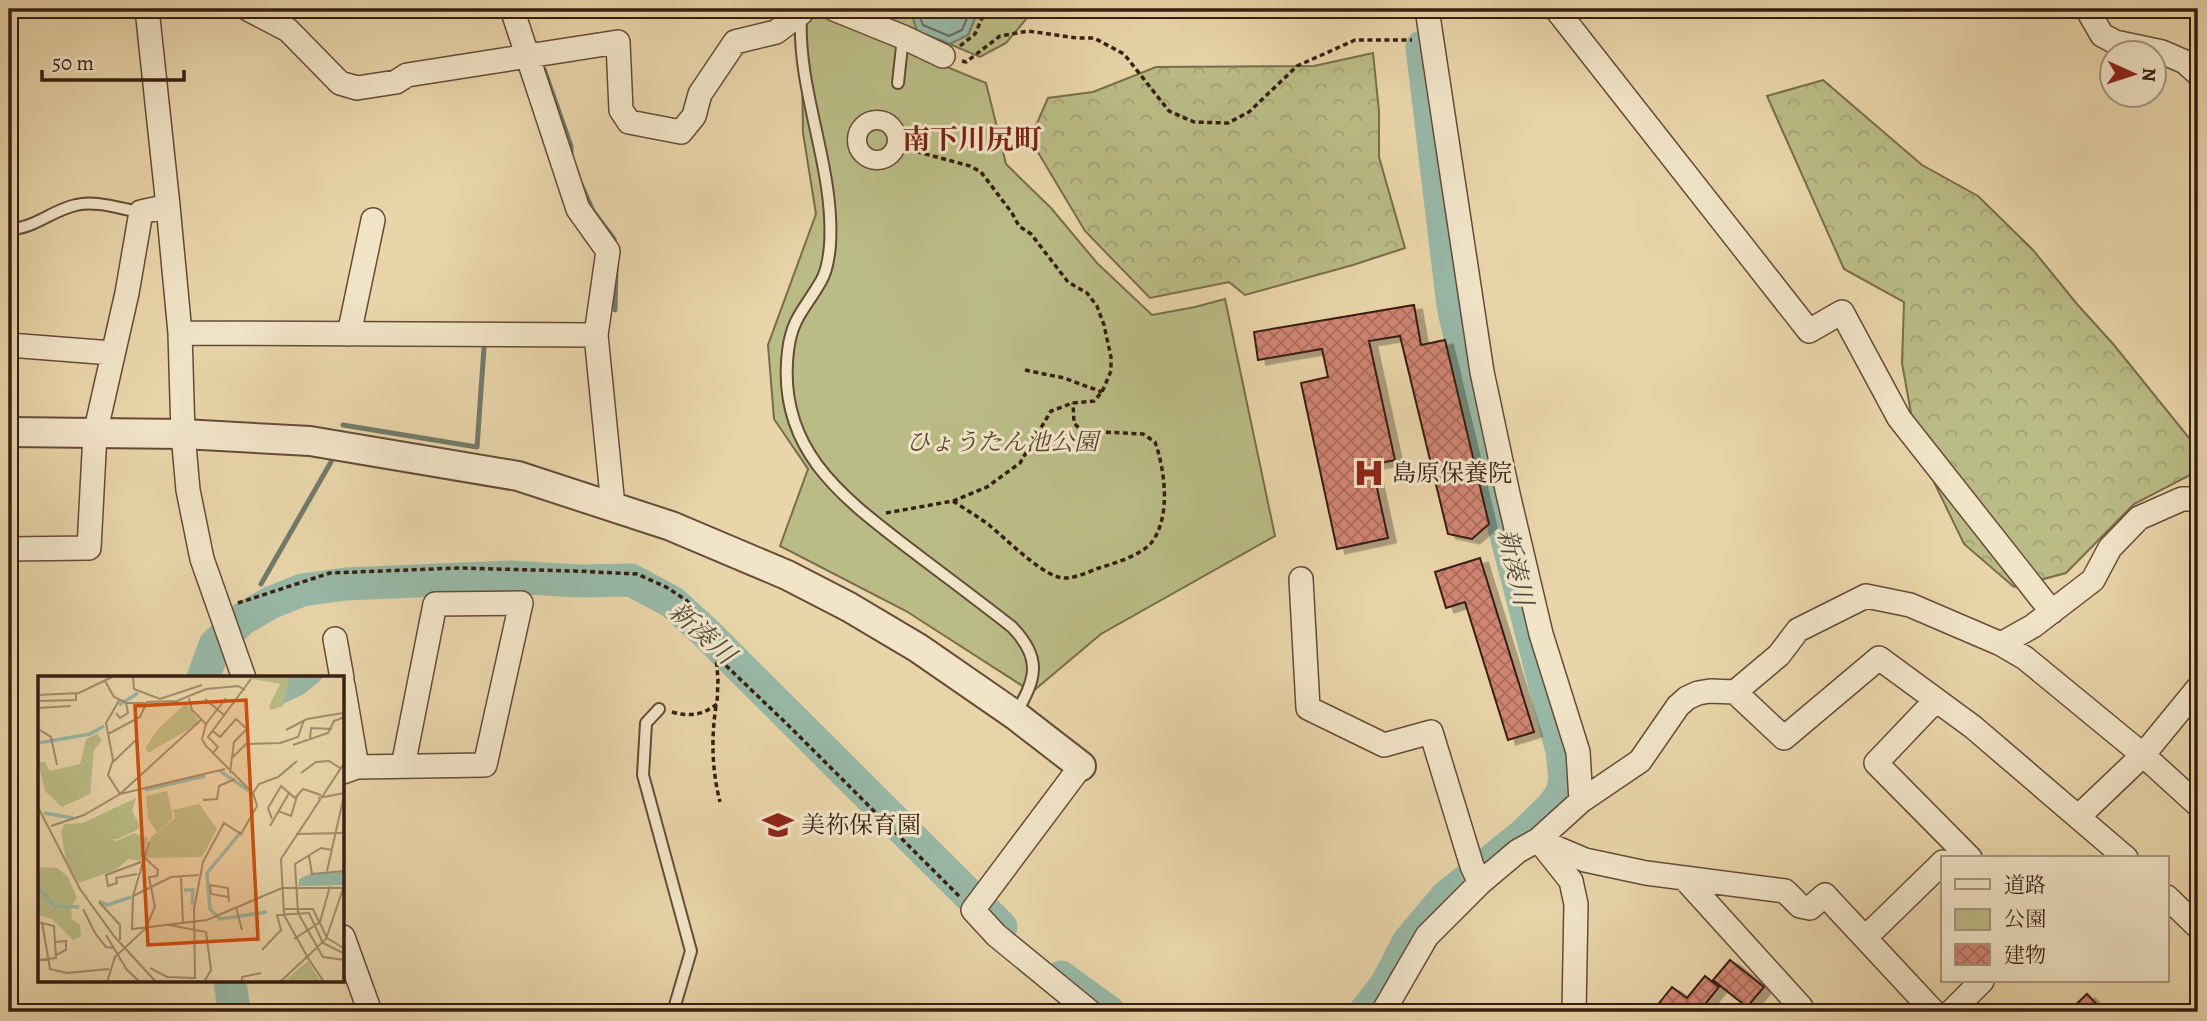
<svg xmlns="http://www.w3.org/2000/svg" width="2207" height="1021" viewBox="0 0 2207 1021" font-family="Alegreya,'Noto Serif JP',serif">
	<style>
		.green { fill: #babc85; stroke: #786d4c; stroke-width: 2 }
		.forest { fill: url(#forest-crowns); stroke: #786d4c; stroke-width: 2 }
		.water { fill: #97b9a7; stroke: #717b6c; stroke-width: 2 }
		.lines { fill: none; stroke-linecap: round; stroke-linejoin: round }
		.shore { stroke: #676c5d; stroke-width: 2 }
		.stream { stroke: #717b6c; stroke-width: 5 }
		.river { stroke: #97b9a7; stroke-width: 33 }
		.building { fill: url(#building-cross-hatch); stroke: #371e13; stroke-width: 2; filter: url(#shadow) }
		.service-casing { stroke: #644c38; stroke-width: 14 }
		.pedestrian-casing { stroke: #644c38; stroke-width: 21 }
		.minor-casing { stroke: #644c38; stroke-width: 26 }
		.tertiary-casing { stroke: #644c38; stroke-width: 32 }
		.path { stroke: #371e13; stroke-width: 3.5; stroke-dasharray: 5 3.5; stroke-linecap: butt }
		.service { stroke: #f1e4c7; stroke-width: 10 }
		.pedestrian { stroke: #f1e4c7; stroke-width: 18 }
		.minor { stroke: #f1e4c7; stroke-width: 23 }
		.tertiary { stroke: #f1e4c7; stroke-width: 28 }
		.labels { text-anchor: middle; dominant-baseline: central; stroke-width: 6; stroke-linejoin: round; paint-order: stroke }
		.park-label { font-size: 24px; font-style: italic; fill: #584630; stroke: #f1e4c7 }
		.poi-label { font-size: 24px; fill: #371e13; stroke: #f1e4c7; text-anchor: start }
		.water-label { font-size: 26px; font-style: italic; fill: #544c3f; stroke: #f1e4c7 }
		.quarter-label { font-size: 28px; font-weight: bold; fill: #7a1f14; stroke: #f1e4c7 }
		.inset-river { fill: none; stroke: #97b9a7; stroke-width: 3.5 }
		.inset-road { fill: none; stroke: #a28c6d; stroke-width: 2 }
		.view { fill: #cd500d; fill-opacity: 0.15; stroke: #cd500d; stroke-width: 3.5 }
		.inset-edge { fill: none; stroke: #371e13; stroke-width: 3.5 }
	</style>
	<defs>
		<pattern id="forest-crowns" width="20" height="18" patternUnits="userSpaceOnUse" patternTransform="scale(1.75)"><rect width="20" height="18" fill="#babc85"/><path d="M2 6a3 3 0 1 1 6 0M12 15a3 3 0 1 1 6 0" fill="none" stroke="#a0a172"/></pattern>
		<pattern id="building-cross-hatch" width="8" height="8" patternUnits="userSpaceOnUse" patternTransform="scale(1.75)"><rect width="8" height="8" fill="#d18572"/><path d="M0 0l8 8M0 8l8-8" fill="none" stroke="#aa6c5c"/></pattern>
		<filter id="shadow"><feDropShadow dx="8" dy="4.5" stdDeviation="0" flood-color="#0004"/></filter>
	</defs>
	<rect width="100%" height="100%" fill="#e9d5a9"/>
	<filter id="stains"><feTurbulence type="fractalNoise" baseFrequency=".00286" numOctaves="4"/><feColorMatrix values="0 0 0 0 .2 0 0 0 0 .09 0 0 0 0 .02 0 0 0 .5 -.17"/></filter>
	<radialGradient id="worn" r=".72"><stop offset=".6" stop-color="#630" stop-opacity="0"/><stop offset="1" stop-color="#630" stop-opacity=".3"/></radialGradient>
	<!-- green -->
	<path class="green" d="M 801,9 L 806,9 L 986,83 L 1006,164 L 1051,208 L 1097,263 L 1152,315 L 1195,307 L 1225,299 L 1275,536 L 1101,634 L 1032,692 L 906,611 L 780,546 L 808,469 L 774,419 L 768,345 L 816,214 L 803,133 Z
		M 867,9 L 1027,9 L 1027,18 L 1006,43 L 980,57 Z"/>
	<!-- forest -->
	<path class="forest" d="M 1373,53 L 1379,111 L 1379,157 L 1405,248 L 1353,265 L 1245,295 L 1229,282 L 1150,298 L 1085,231 L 1030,139 L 1048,98 L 1093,92 L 1156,67 L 1314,66 Z
		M 1823,80 L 1922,165 L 1978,196 L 2033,250 L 2077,304 L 2114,345 L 2198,449 L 2198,471 L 2134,504 L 2066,573 L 2014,587 L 1964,544 L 1917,447 L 1902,363 L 1904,302 L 1844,269 L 1767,96 Z"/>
	<!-- water -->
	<path class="water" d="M 910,9 L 979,9 L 968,35 L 950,44 L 917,31 Z"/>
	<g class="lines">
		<!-- shore -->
		<path class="shore" d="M 917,9 L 923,25 L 949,36 L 962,30 L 971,9"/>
		<!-- stream -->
		<path class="stream" d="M 544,69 L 571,146 L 571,155
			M 581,184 L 593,211 L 614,239 L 615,245
			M 615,310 L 616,269
			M 343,425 L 477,447 L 484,348
			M 261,584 L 331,462
			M 242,619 L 247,611"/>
		<!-- river -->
		<path class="river" d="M 203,678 L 215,645 L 242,619 L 270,603 L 302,590 L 346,584 L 510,577 L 578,581 L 631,580 L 672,602 L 705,632 L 1001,927
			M 1061,977 L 1109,1012
			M 230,981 L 234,1012
			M 1365,1012 L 1386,985 L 1409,941 L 1446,897 L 1522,836 L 1552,807 L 1562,793 L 1565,779 L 1562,751 L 1493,485 L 1453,306 L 1422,47"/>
	</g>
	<!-- building -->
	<path class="building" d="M 1414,305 L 1421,345 L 1445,340 L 1489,524 L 1472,539 L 1448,534 L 1400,336 L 1369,341 L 1395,460 L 1372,465 L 1388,538 L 1337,549 L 1301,383 L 1328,377 L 1322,349 L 1258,360 L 1254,332 Z
		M 1480,558 L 1534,732 L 1508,740 L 1465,602 L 1446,608 L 1435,572 Z
		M 1730,960 L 1764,987 L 1747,1007 L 1713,980 Z
		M 1705,976 L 1719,987 L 1701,1009 L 1705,1012 L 1652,1012 L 1672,987 L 1687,998 Z
		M 2087,994 L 2104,1012 L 2068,1012 Z"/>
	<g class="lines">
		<!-- service casing -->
		<g class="service-casing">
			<path id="service" d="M 801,15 C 797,93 835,167 830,245 C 829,257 827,271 821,281 C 806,308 792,317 788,351 C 776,449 842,497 911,550 C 945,576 979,601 1012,627 C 1043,659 1036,679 1015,715
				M 898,83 L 903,37
				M 9,229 C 34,229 52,210 76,205 C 96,200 121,209 141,212
				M 659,709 L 646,723 L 643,775 L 691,951 L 673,1012"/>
		</g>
		<!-- pedestrian casing -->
		<g class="pedestrian-casing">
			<path id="pedestrian" d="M857 140a20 20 0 1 1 40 0a20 20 0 1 1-40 0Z"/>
		</g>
		<!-- minor casing -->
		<g class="minor-casing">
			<path id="minor" d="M 147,9 L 168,206 L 180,333 L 183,434 L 188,490 L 202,559 L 244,678
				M 248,9 L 288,30 L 340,83 L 357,88 L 396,82 L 407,75 L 618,42 L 621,110 L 629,122 L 681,132 L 694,116 L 700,94 L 735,42 L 776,32 L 801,13
				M 512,9 L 578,209 L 608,251 L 596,335 L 613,506
				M 834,9 L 903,37 L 943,56
				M 1427,9 L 1482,372 L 1508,494 L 1541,634 L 1578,752 L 1581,801
				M 1556,9 L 1809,331 L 1842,312 L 1899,418 L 2052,612
				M 2087,9 L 2102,35 L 2115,42 L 2162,52 L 2185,62 L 2198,74
				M 180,333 L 596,335
				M 349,334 L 373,220
				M 9,345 L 112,353
				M 9,549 L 89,548 L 95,434 L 127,293 L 141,212 L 168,206
				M 1301,579 L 1308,708 L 1384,745 L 1431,732 L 1472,866 L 1480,883
				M 335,639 L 342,678
				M 2001,644 L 2025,658 L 2143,755 L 2198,805
				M 343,685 L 357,767 L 343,772
				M 1735,692 L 1779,655 L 1798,630 L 1866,596 L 1910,605 L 2001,644 L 2033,626 L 2093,580 L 2110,548 L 2139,518 L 2182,499 L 2198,499
				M 1936,700 L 1876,763 L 1970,858
				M 1081,766 L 973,910 L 996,935 L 1090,1012
				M 357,767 L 485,765 L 521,603 L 435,604 L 403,766
				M 2078,817 L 2143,755 L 2198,688
				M 1538,840 L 1585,860 L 1646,873 L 1785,891 L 1800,906 L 1810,908 L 1825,895 L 1934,1012
				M 1540,842 L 1571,881 L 1576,904 L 1574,1012
				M 1684,878 L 1801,1007 L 1801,1012
				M 2167,897 L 2198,927
				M 343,937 L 370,1012
				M 1865,938 L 1943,862
				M 1383,1012 L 1427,936 L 1480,883 L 1518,851 L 1538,840 L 1581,801 L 1640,761 L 1678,706 L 1687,698 L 1698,693 L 1710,691 L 1735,692 L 1784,738 L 1879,658 L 1973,727 L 2126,858
				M 1951,1012 L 1982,981"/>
		</g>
		<!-- tertiary casing -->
		<g class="tertiary-casing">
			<path id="tertiary" d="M 9,432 L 183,434 L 310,441 L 518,476 L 671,526 L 787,575 L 849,607 L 918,648 L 1015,715 L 1081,766"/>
		</g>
		<!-- path -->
		<path class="path" d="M 960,46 L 975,34 L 986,9
			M 962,61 L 966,62 L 1000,36 L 1028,31 L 1077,38 L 1094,38 L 1124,54 L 1169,111 L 1194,122 L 1228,123 L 1249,112 L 1297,66 L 1355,40 L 1412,40
			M 1025,370 L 1064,378 L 1102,392
			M 953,501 C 965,509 977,516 989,525 C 1006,539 1038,571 1058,577 C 1071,581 1087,572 1099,568 C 1115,563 1142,555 1152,542 C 1171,516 1165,470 1155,442 L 1143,434 L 1082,431 L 1074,423 L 1073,403
			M 886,513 L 953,501 L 987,487 L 1020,463 L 1051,411 L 1073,403 L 1094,401 L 1102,392 L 1111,371 L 1111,357 L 1104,325 L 1097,306 L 1087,293 L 1068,282 L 1031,234 L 1019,226 L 1012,213 L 981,172 L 970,166 L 896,146
			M 238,603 L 330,573 L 458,568 L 574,571 L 637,574 L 666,587 L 686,600 L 729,645 L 716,656 L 789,726 L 959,896
			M 716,706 C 711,739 712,770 720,802
			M 672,712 C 689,717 703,715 717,704 L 718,679 L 716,656"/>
		<!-- service -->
		<use href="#service" class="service"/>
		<!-- pedestrian -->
		<use href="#pedestrian" class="pedestrian"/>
		<!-- minor -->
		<use href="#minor" class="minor"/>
		<!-- tertiary -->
		<use href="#tertiary" class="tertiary"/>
	</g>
	<!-- icons -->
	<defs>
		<g id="hospital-bare" transform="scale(2.415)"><path d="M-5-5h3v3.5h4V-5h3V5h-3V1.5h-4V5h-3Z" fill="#8f2418" stroke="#f1e4c7" stroke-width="2.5" paint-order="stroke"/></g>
		<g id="school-bare" transform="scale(2.415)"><path d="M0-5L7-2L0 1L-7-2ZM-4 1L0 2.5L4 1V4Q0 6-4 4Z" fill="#8f2418" stroke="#f1e4c7" stroke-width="2.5" paint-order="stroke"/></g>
	</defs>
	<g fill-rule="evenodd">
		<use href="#hospital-bare" x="1369" y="473"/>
		<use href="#school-bare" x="778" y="825"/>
	</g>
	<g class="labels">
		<!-- park labels -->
		<g class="park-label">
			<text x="1002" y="442">ひょうたん池公園</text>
		</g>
		<!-- poi labels -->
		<g class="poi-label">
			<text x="1392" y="473">島原保養院</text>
			<text x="801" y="825">美祢保育園</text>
		</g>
		<!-- water labels -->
		<g class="water-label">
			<text transform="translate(1515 567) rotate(77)">新湊川</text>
			<text transform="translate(702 633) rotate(42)">新湊川</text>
		</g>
		<!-- quarter labels -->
		<g class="quarter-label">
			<text x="972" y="140">南下川尻町</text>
		</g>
	</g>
	<!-- overview -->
	<g transform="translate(38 676)">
		<rect width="306" height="306" fill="#e9d5a9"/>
		<path d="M 161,128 L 179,153 L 164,181 L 106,182 L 113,161 L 137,142 L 135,134 ZM 96,157 L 110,162 L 102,185 L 91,183 L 77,194 L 41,207 L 28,184 L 31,174 L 63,161 L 79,165 Z" fill="#babc85"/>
		<path d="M 204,1 L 252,1 L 245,30 L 233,34 L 231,30 L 242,8 ZM 148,27 L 162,47 L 110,77 L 108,71 L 120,53 ZM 59,58 L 64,64 L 56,74 L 52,118 L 24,131 L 7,115 L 0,86 L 7,86 L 12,95 L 42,88 L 48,63 ZM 129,115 L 135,142 L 119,156 L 110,143 L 108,120 ZM 98,122 L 94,135 L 102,150 L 99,154 L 80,163 L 56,164 L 28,184 L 23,156 L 27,148 L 45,147 ZM 0,191 L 19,192 L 30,201 L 39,222 L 33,230 L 34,243 L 42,249 L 43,260 L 35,264 L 14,243 L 0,239 ZM 270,285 L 283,306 L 245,306 Z" fill="#babc85"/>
		<path d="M 252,1 L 286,1 L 266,18 L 245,28 ZM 306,196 L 306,209 L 261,210 L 261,203 L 272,198 Z" fill="#97b9a7"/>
		<path class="inset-river" d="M 81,29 L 100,17M 0,67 L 52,58 L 66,50M 182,95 L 211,115M 107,114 L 167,100M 6,137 L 35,142M 203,156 L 169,197 L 172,233 L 182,243 L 229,236M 0,211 L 16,230 L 41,231M 146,214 L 155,214 L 154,229M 61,225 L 69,229 L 93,221"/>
		<path class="inset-road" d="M 95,1 L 96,13 L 122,23 L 164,9M 67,5 L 76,21 L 89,27 L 107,27M 0,19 L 41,17 L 74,1M 151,22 L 154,34 L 168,48 L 164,63 L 168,70 L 215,117 L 219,130 L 203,158 L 186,147 L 165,186 L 156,233 L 157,303M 167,23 L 186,39M 0,25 L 38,24 L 38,18M 0,32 L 33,30M 78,37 L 82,42 L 90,37 L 88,27M 168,48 L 188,22M 0,53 L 13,61 L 19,89M 248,54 L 269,43 L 305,37M 175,55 L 182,61 L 198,43 L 209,53 L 196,66 L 192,97M 70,58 L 102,41 L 109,26 L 139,25 L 168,13 L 200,10 L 207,14M 272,63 L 273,52 L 294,53M 255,69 L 290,57 L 296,45 L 307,41M 175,77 L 180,71 L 170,61 L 213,3M 195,81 L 208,68 L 242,67 L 260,61 L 266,44M 75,86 L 99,63M 263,97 L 278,86 L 291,85 L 302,92M 215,117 L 221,108 L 240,101 L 259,85M 82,118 L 187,93M 82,118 L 70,99 L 75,84 L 68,47 L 82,23M 280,122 L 307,117M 165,124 L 179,123 L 181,110 L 197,103M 0,131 L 42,213 L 76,260 L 118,306M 240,135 L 253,140 L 259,120M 234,143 L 230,132 L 243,110 L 257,122 L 265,113 L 283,119M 13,150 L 46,139 L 82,118 L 164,43M 232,150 L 251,117M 258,158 L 307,157M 294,174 L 283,172 L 257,188 L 260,237 L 285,281 L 307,284M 271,180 L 274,198 L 307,195M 289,195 L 307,115M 99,198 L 78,202 L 79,207 L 70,210 L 68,199 L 103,186M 161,199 L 133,201 L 95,220 L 94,253 L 169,244 L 244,212 L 305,212M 143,202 L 145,247M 95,220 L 111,166M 190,221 L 173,218 L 172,209 L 190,212 L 191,226M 61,226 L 82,249 L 82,264M 198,231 L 204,254M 45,233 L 57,257 L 68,271 L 76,272M 245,233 L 275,233 L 289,262 L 307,273M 0,246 L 16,250 L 18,282 L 0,284M 4,246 L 12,293 L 29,297 L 71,293M 131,249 L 168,256 L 173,294 L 166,306M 243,254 L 239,239 L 271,237 L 285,267 L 307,278M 68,259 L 89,294 L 102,306M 256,263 L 282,246 L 292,210M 17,266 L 28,265 L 28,274 L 18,279M 224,274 L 244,253M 270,282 L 246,239 L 243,183 L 307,86M 270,282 L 286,306M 112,292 L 129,301 L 157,302M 69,306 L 77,281 L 107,253 L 117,231 L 111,201 L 119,200 L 120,194 L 107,182M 204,306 L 204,301 L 223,297M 242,306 L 288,263 L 307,207"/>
		<path class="view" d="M 208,24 L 220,263 L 110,269 L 97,30 Z"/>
		<rect width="306" height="306" class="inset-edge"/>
	</g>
	<!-- margin -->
	<rect width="2207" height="1021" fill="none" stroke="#e9d5a9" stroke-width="35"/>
	<rect x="10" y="10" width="2186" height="1000" fill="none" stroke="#371e13" stroke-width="3.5"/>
	<rect x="18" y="18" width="2172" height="986" fill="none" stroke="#371e13" stroke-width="2"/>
	<!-- legend -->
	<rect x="1941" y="856" width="228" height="126" fill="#f1e4c7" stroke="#a7957f" stroke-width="2"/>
	<rect x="1955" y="879" width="35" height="10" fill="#f1e4c7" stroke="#a7957f" stroke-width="2"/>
	<text x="2004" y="892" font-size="21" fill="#371e13">道路</text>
	<rect x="1955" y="909" width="35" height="21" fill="#babc85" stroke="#a7957f" stroke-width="2"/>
	<text x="2004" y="926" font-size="21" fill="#371e13">公園</text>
	<rect x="1955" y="944" width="35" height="21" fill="url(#building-cross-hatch)" stroke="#a7957f" stroke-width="2"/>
	<text x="2004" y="962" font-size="21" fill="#371e13">建物</text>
	<!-- north arrow -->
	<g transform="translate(2133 74) rotate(93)"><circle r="33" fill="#f1e4c7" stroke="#a7957f" stroke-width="2"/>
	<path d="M0-5L12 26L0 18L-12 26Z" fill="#8f2418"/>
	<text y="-10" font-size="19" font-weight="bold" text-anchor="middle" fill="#371e13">N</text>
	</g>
	<!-- scale -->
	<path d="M42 70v10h142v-10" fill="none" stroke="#371e13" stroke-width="3.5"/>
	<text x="52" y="70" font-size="21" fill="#371e13" stroke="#f1e4c7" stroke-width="5" paint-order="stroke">50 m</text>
	<rect width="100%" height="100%" filter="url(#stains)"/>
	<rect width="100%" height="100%" fill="url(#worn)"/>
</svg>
